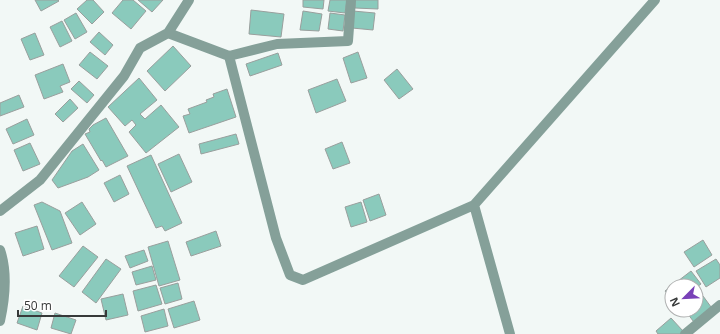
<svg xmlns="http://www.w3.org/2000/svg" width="720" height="334" viewBox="0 0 720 334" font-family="'Open Sans',sans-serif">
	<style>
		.building { fill: #8acabc; stroke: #999f9d }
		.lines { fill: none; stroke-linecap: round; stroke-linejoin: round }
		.minor { stroke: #85a099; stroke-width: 10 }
	</style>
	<rect width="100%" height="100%" fill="#f2f8f6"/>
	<!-- building -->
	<path class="building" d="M 35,0 L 58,0 L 59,1 L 41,11 Z
		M 87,0 L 93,0 L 104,12 L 92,24 L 77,9 Z
		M 123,0 L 133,0 L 146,11 L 131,29 L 112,13 Z
		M 138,0 L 163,0 L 152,12 Z
		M 303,0 L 324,0 L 323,9 L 303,7 Z
		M 330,0 L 347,0 L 345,13 L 328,11 Z
		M 355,0 L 378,0 L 378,9 L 355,8 Z
		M 251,10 L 284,14 L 281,37 L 249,34 Z
		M 303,11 L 322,14 L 319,31 L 300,30 Z
		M 353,11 L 375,13 L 373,30 L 352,28 Z
		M 76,13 L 87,32 L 75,39 L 64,20 Z
		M 330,13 L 345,15 L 343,31 L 328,29 Z
		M 62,21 L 72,41 L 60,47 L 50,27 Z
		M 99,32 L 113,45 L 105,55 L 90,42 Z
		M 35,33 L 44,55 L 30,60 L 21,39 Z
		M 173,46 L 191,66 L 165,91 L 147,71 Z
		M 90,52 L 108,66 L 97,79 L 79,65 Z
		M 358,52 L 367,78 L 351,83 L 343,58 Z
		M 278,53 L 282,65 L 250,76 L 246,64 Z
		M 63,64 L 70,82 L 60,86 L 63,92 L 44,99 L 35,75 Z
		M 397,69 L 413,89 L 399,99 L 384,80 Z
		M 139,78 L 157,100 L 140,114 L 145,119 L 161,105 L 179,127 L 146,153 L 129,132 L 136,125 L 132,120 L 125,126 L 108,107 Z
		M 337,79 L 346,101 L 316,113 L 308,90 Z
		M 79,81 L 94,95 L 87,103 L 71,89 Z
		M 227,89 L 236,117 L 189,133 L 183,116 L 190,114 L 188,109 L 207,102 L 206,100 L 214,97 L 213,94 Z
		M 19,95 L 24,107 L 0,116 L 0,103 Z
		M 70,99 L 78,108 L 63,122 L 55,114 Z
		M 106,118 L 128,156 L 106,167 L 102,160 L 101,161 L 85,134 L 90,132 L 89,129 L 93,125 Z
		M 27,119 L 34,135 L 13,144 L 6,129 Z
		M 236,134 L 239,144 L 201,154 L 199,144 Z
		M 342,142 L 350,163 L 333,169 L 325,149 Z
		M 30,143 L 40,164 L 23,171 L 14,150 Z
		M 83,144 L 99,170 L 88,177 L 58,188 L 52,180 L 72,151 Z
		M 179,154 L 192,182 L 171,192 L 158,164 Z
		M 151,155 L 182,223 L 165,231 L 162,226 L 156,228 L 127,166 Z
		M 120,175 L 129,194 L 114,202 L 104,183 Z
		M 379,194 L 386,215 L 370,221 L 363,200 Z
		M 42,202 L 60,211 L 72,243 L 52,250 L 34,205 Z
		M 82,202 L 96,224 L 80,235 L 65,213 Z
		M 361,202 L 367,222 L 351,227 L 345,207 Z
		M 37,226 L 44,249 L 23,256 L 15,233 Z
		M 216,231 L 221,246 L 191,256 L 186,242 Z
		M 703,240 L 712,255 L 694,267 L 684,252 Z
		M 168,241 L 180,280 L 159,286 L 148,247 Z
		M 83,246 L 98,257 L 74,287 L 59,276 Z
		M 144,250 L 148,261 L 130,268 L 125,256 Z
		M 106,259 L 121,269 L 96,303 L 82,292 Z
		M 716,259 L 720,265 L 720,278 L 706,287 L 696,271 Z
		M 152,266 L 156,280 L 136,285 L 132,272 Z
		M 691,271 L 701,284 L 697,287 L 702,293 L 696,298 L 696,286 L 672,286 L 672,297 L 670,297 L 665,291 Z
		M 178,283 L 182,299 L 165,304 L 160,288 Z
		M 156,285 L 162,304 L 138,311 L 133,291 Z
		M 123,294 L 128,315 L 106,320 L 101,299 Z
		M 703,296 L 714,311 L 696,325 L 685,310 L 696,310 L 696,301 Z
		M 194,301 L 200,320 L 174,328 L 168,309 Z
		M 23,306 L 42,313 L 37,330 L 17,323 Z
		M 164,309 L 168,326 L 145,332 L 141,316 Z
		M 55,313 L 76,320 L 71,334 L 51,328 Z
		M 671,318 L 683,331 L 680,334 L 658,334 L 656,331 Z"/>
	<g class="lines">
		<!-- minor -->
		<path class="minor" d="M 168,33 L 229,56 L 277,44 L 348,41 L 351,0
			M 229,56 L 276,238 L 290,275 L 303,280 L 474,205 L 655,0
			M 474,205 L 510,334
			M 0,211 L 40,180 L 124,76 L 140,48 L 168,33 L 189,0
			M 0,250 C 8,273 5,298 0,321
			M 685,334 L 720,305"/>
	</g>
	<!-- north arrow -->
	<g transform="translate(684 298) rotate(246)"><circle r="19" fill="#ffffff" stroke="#afb0b0"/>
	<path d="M0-3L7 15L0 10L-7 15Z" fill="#7941b8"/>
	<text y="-6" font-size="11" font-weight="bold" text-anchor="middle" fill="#373939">N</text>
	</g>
	<!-- scale -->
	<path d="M18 310v6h88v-6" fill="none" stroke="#373939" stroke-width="2"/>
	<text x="24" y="310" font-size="12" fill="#373939" stroke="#ffffff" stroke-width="3" paint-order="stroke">50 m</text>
</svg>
